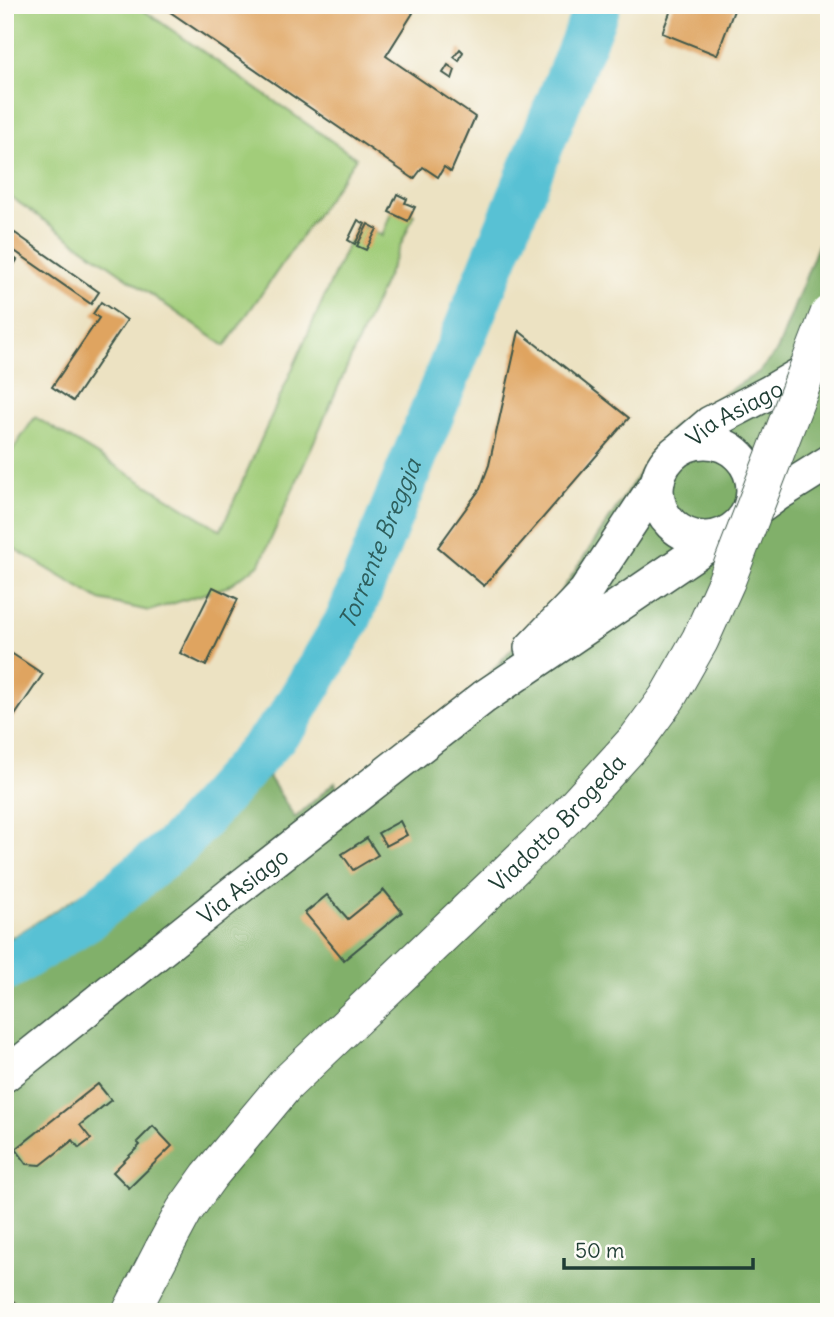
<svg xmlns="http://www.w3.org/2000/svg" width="834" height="1317" viewBox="0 0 834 1317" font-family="Delius,sans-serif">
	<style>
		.green { fill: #a2cd7a; stroke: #608557; stroke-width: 2 }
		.forest { fill: #81b06a; stroke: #50764f; stroke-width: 2 }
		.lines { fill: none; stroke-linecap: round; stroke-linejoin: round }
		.river { stroke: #58c1d4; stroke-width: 46 }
		.building { fill: #dfa461 }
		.secondary-casing { stroke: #3e5649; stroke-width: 36 }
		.primary-casing { stroke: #3e5649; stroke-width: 39 }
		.secondary { stroke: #fff; stroke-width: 33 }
		.primary { stroke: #fff; stroke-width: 37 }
		.primary-bridge-casing { stroke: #3e5649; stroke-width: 39; stroke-linecap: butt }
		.primary-bridge { stroke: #fff; stroke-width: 37 }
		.labels { text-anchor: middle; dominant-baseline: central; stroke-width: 5; stroke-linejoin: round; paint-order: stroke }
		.street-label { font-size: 23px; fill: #1f3d34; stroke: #fdfcf7 }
		.water-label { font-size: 24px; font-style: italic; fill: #2d5e5c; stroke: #fdfcf7 }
	</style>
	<rect width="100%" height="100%" fill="#fdfcf7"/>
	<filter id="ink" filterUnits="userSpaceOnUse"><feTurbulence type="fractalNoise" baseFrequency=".0143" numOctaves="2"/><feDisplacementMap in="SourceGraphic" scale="14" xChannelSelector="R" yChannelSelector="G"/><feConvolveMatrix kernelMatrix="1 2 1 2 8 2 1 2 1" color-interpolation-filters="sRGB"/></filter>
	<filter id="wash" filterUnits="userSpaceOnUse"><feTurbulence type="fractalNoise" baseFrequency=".00686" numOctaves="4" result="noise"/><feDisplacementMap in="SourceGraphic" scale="28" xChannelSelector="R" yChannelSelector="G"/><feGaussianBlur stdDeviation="1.57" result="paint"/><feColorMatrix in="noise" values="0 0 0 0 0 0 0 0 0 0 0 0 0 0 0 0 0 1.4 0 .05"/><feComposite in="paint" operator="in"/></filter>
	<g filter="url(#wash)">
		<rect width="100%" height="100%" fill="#ece2c2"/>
		<!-- green -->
		<path class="green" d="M 5,5 L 136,5 L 356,158 L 225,346 L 5,193 Z
			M 394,205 L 414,215 L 260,564 L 226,587 L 149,611 L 100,600 L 5,543 L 5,461 L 35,417 L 221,530 L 357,223 L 382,236 Z"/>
		<!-- forest -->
		<path class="forest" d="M 829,217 L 829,1312 L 5,1312 L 5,939 L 15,936 L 269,777 L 295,818 L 335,782 L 338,796 L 468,697 L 553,604 L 662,439 L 677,423 L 759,372 L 777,351 Z"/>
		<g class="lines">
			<!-- river -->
			<path class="river" id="s1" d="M 5,969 L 86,919 L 179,843 L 288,720 L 348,620 L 598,5"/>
		</g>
		<g id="blocks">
			<!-- building -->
			<path class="building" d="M 160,5 L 403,5 L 413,13 L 386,56 L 475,117 L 451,172 L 444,167 L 438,177 L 423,167 L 414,179 Z
				M 673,5 L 736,5 L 717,55 L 662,33 Z
				M 460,49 L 463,52 L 459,61 L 454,57 Z
				M 448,65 L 455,70 L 452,79 L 443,73 Z
				M 397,194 L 407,199 L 405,203 L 415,207 L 408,221 L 389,212 Z
				M 358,220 L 365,224 L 355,244 L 348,240 Z
				M 368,224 L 377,229 L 366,250 L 357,246 Z
				M 15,233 L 99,292 L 91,304 L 6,245 Z
				M 5,251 L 17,260 L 12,268 L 5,264 Z
				M 101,302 L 127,320 L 73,401 L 52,387 L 99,318 L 93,314 Z
				M 519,331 L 629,418 L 484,586 L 438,547 L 480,489 L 489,465 Z
				M 213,587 L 238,599 L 206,666 L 180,653 Z
				M 5,649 L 43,674 L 5,730 Z
				M 400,821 L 407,835 L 386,846 L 378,833 Z
				M 367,838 L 378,855 L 353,870 L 342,854 Z
				M 384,890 L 402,912 L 344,960 L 305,913 L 327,895 L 348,919 Z
				M 98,1084 L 111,1100 L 80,1125 L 91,1139 L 79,1148 L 73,1140 L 41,1165 L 27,1164 L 16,1149 Z
				M 153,1126 L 172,1146 L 129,1188 L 113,1172 L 140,1145 L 137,1142 Z
				M 5,1295 L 29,1312 L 5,1312 Z"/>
		</g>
	</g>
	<g filter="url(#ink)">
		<use href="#blocks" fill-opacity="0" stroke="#3e5649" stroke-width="2"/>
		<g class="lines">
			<!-- secondary casing -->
			<g class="secondary-casing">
				<g id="secondary">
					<circle cx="705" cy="490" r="48"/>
					<path id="s2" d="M 682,447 L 710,423 L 768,393 L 821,362"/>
					<path d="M 744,519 L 778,494 L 829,462"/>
					<path d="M 531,648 L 585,592 L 658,481"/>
					<path id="s3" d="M 5,1075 L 235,891 L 484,697 L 721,536"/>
				</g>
			</g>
			<!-- primary casing -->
			<g class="primary-casing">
				<path id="primary" d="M 131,1312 L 163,1250"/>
			</g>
			<!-- secondary -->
			<use href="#secondary" class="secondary"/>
			<!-- primary -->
			<use href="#primary" class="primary"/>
			<!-- primary-bridge casing -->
			<g class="primary-bridge-casing">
				<g id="primary-bridge">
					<path id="s4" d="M 163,1250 L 184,1211 L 209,1176 L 286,1084 L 566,817 L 637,739 L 667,698 L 700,640 L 726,582 L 829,314"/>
				</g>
			</g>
			<!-- primary-bridge -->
			<use href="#primary-bridge" class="primary-bridge"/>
		</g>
	</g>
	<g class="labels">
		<!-- street labels -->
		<g class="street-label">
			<text stroke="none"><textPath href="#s2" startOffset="63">Via Asiago</textPath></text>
			<text stroke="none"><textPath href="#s4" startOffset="584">Viadotto Brogeda</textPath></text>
			<text stroke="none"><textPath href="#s3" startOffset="304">Via Asiago</textPath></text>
		</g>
		<!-- water labels -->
		<g class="water-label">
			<text stroke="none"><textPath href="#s1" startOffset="579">Torrente Breggia</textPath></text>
		</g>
	</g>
	<!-- margin -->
	<rect width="834" height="1317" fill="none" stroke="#fdfcf7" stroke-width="28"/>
	<!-- scale -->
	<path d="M564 1258v10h189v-10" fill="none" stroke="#1f3d34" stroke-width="3.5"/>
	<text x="575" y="1258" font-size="21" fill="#1f3d34" stroke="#fdfcf7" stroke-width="5" paint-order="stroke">50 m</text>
</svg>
